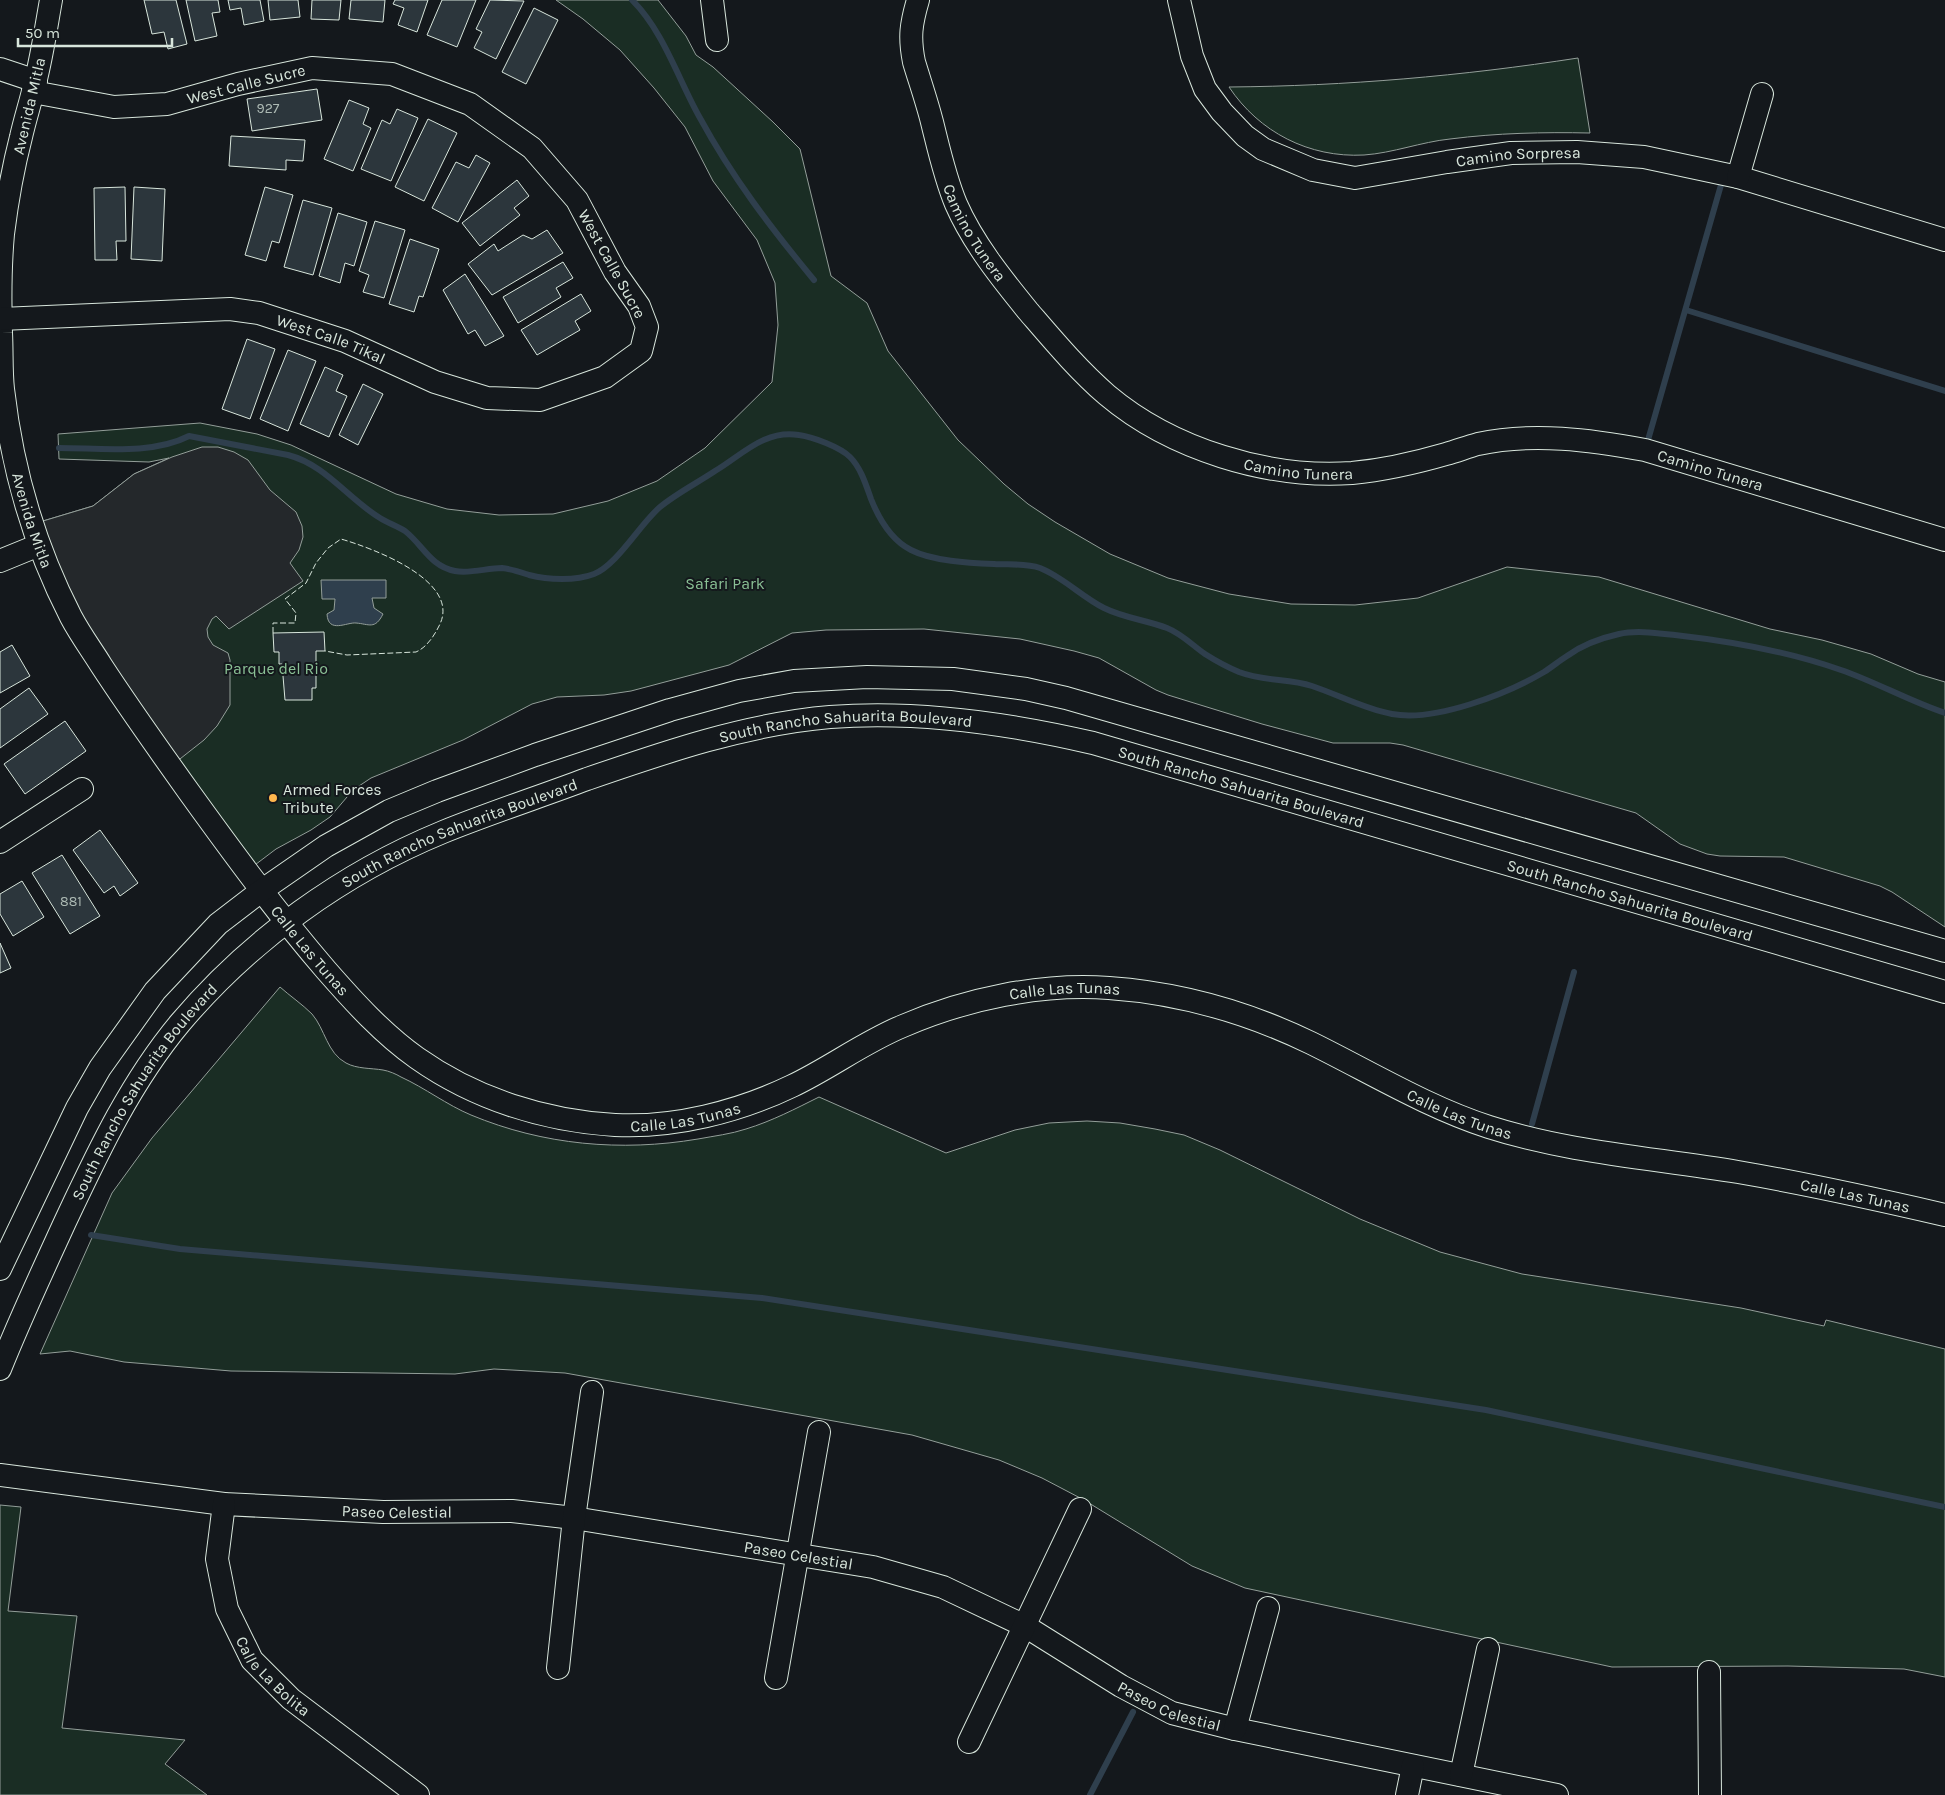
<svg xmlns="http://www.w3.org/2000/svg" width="1945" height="1795" viewBox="0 0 1945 1795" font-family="Karla,sans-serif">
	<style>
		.green { fill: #1a2d24; stroke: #939e99 }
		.parking { fill: #24282b; stroke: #939e99 }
		.water { fill: #2f3f4d; stroke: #939e99 }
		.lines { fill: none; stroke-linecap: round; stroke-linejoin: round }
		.stream { stroke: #2f3f4d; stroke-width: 6 }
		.building { fill: #2c363c; stroke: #d8e6dc }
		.minor-casing { stroke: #d8e6dc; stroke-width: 24 }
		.minor { stroke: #14181c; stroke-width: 22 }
		.fence { stroke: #d8e6dc; stroke-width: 1; stroke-dasharray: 6 2.5; stroke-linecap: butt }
		.poi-dot { fill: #ffb74d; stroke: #14181c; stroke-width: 2 }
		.labels { text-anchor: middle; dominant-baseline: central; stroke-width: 4; stroke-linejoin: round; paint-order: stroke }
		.number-label { font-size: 14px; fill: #adbab4 }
		.street-label { font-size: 16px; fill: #d8e6dc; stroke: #14181c }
		.park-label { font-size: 16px; fill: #8ac095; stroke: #14181c }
		.poi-label { font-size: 16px; fill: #d8e6dc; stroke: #14181c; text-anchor: start }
	</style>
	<rect width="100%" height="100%" fill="#14181c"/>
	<!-- green -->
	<path class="green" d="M 556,0 L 658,0 L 686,36 L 696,55 L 713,67 L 773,122 L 800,149 L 831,276 L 867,303 L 888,351 L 958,440 L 1004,484 L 1028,504 L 1055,522 L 1110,554 L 1168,578 L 1229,594 L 1291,604 L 1355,605 L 1418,598 L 1507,567 L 1599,577 L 1770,629 L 1822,640 L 1871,654 L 1918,674 L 1945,682 L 1945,927 L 1892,892 L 1880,886 L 1784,857 L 1720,856 L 1707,854 L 1680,844 L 1636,813 L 1403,745 L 1390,743 L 1333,743 L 1262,724 L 1168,695 L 1156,690 L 1099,658 L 1074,651 L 1020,639 L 924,629 L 826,630 L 792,633 L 729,665 L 631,691 L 604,695 L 557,697 L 532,704 L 463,740 L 371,778 L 353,790 L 330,817 L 311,830 L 276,849 L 247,871 L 33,524 L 93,506 L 134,474 L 169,458 L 149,462 L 59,459 L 58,434 L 200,423 L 257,434 L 291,445 L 396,494 L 447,509 L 499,515 L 553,514 L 608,501 L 657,481 L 705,448 L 772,382 L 778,325 L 775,283 L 757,240 L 713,181 L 685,127 L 654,88 L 620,50 L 583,19 Z
		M 1578,58 L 1590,133 C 1543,132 1497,133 1450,139 C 1421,142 1393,153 1364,155 C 1309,158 1259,132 1229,87 C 1346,86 1462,76 1578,58 Z
		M 280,987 C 290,996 302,1004 312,1014 C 325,1029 327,1053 346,1063 C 357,1069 371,1068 383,1070 C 389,1071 396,1074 401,1077 C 425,1088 447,1105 471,1115 C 543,1145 621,1152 698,1139 C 714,1136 731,1134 746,1129 C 772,1121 795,1109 819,1097 L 946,1153 L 1015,1130 L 1049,1123 L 1087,1121 L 1120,1123 L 1155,1129 L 1184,1135 L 1220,1150 L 1360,1219 L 1440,1252 L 1522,1274 L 1741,1308 L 1824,1326 L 1826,1320 L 1945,1349 L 1945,1677 L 1904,1669 L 1788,1666 L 1612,1667 L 1245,1588 L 1192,1566 L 1084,1500 L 1042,1478 L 999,1460 L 912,1435 L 565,1373 L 494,1369 L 455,1374 L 231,1371 L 124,1362 L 70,1351 L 40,1354 L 112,1193 L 152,1138 Z
		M 0,1505 L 21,1507 L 8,1611 L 77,1616 L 62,1728 L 185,1740 L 165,1764 L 207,1795 L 0,1795 Z"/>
	<!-- parking -->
	<path class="parking" d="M 202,447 L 218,447 L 234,452 L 248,460 L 270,490 L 296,512 L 302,526 L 303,537 L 299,550 L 290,563 L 303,581 L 229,629 L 216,616 L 212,619 L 207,629 L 208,637 L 213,645 L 228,653 L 230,660 L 230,705 L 217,726 L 204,740 L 171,766 L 141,727 L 33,524 L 93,506 L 134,474 L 172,457 Z"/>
	<!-- water -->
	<path class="water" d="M 321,580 L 386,580 L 386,598 L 372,598 L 374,608 L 383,614 C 375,630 369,624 356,623 C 347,622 328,634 327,614 L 334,610 L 335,599 L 322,599 Z"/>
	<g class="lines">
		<!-- stream -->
		<path class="stream" d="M 632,0 C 664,32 678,79 700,118 C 732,177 771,228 814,280
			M 1686,310 L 1945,391
			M 1646,447 L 1723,178
			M 59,448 C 100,448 152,455 189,436 L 288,455 C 326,465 347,498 380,518 C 388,523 397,526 405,531 C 423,545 430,566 455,571 C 470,574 487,568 502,568 C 512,569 520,572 529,575 C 548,580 576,581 594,574 C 617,565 640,524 660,507 C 677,493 697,483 715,471 C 742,455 765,429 799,435 C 813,437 840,447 850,457 C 861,468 866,485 871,499 C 879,519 891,540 911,550 C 932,561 969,563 994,564 C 1009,565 1026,563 1040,568 C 1063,577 1082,597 1104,608 C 1124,618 1146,620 1167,628 C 1182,634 1192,645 1205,654 C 1216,661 1227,667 1239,672 C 1265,682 1288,678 1312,686 C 1339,695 1364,709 1392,714 C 1435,722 1507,694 1544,672 C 1552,667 1559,661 1567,656 C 1582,645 1601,638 1619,634 C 1636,630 1657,633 1675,635 C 1728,641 1790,652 1841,670 C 1876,682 1909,701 1945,713
			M 1532,1124 L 1574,972
			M 91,1235 L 180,1249 L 762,1298 L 1486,1410 L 1945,1507
			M 1090,1795 L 1133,1712"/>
	</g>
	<!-- building -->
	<path class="building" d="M 144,0 L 176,0 L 187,44 L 168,49 L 164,32 L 152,34 Z
		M 186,0 L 218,0 L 220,12 L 212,13 L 217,36 L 195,41 Z
		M 228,0 L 260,0 L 264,21 L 244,25 L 241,8 L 230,10 Z
		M 268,0 L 298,0 L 300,17 L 270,20 Z
		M 312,0 L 341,0 L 339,20 L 311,19 Z
		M 351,0 L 385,0 L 383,22 L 349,19 Z
		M 395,0 L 428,0 L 417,32 L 398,25 L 404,8 L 393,4 Z
		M 442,0 L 476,0 L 457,47 L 427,35 Z
		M 490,0 L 524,1 L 496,59 L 474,48 L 482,32 L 476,29 Z
		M 534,8 L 558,20 L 526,84 L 502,72 Z
		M 317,89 L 322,120 L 252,131 L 247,99 Z
		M 349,100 L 369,108 L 363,124 L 371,128 L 353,171 L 324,159 Z
		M 397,109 L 418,118 L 391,181 L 361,169 L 382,120 L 390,124 Z
		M 428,119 L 457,133 L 424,201 L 395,187 Z
		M 231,136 L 305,140 L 303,161 L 286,160 L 286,170 L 229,166 Z
		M 476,155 L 490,163 L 458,222 L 432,208 L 456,162 L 469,168 Z
		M 517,180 L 529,196 L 514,208 L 520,215 L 480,246 L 462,223 Z
		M 125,187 L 126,241 L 116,241 L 117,260 L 95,260 L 94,188 Z
		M 134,187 L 165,189 L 162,261 L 131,259 Z
		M 265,187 L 293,195 L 279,243 L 272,241 L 266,261 L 245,255 Z
		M 303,200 L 332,208 L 313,275 L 284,267 Z
		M 338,213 L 367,222 L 354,266 L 345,263 L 340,283 L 319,276 Z
		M 375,221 L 405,230 L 384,298 L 363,292 L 369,275 L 359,271 Z
		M 547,230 L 563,253 L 492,295 L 468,264 L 494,244 L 498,251 L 523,235 L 532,239 Z
		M 410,239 L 439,249 L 423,297 L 419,296 L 414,312 L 389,304 Z
		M 563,262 L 573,278 L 556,288 L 561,297 L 518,323 L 503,297 Z
		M 465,274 L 504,336 L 485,346 L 475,330 L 468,334 L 443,290 Z
		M 581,294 L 591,311 L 575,321 L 580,330 L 537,355 L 521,330 Z
		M 247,339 L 275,349 L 250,419 L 222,409 Z
		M 288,350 L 316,361 L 288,431 L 260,419 Z
		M 325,367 L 343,375 L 336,391 L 347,396 L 329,437 L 300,424 Z
		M 363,384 L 383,394 L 358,445 L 339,435 Z
		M 324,632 L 325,651 L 316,651 L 316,688 L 312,688 L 312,700 L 285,700 L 282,664 L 279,664 L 279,652 L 274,652 L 273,633 Z
		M 12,645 L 30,676 L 0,693 L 0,652 Z
		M 29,688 L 48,714 L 0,748 L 0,709 Z
		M 65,721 L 86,751 L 25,794 L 4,764 Z
		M 100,830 L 138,883 L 120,896 L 114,886 L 104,893 L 73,850 Z
		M 62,855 L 100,916 L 70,934 L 32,873 Z
		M 22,881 L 44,917 L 13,936 L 0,914 L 0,894 Z
		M 0,943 L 11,968 L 0,973 Z"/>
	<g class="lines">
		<!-- minor casing -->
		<g class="minor-casing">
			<g id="minor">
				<path id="s1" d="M 51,0 C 46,28 42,56 35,83 C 31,101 25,119 21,137 C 13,168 7,202 3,234 C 0,267 0,300 1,333 C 2,351 1,371 3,389 C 12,468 35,547 71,617 C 80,634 91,649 101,665 C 129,708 159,750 189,792 C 233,853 277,913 326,970 C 354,1002 383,1034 417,1058 C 475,1099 545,1121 615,1125 C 674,1128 738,1112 792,1086 C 830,1068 864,1042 903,1026 C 965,999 1041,983 1109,988 C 1180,993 1247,1012 1311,1043 C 1370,1072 1427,1107 1489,1127 C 1570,1153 1655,1158 1738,1172 C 1808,1184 1876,1199 1945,1215"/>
				<path d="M 712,0 L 717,40"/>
				<path id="s2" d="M 918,0 C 911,24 909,37 914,62 C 920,82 927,102 932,122 C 939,150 945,178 956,204 C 973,243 1002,279 1028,311 C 1053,340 1078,370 1107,395 C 1171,449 1268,479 1352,473 C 1384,470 1415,463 1446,454 C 1457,451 1467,447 1478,444 C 1533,432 1591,440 1645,450 L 1945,540"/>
				<path id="s3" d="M 1179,0 L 1192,56 L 1205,89 L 1222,112 L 1245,136 L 1263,149 L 1313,170 L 1355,178 L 1447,162 L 1511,153 L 1577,152 L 1644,157 L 1738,177 L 1945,240"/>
				<path d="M 0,69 L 36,81"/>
				<path d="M 1738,177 L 1762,94"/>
				<path id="s4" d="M 1,319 L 230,309 L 259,313 L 345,341 L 435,382 L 487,398 L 540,400 L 605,377 L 641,351 L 647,327 L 639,306 L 615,272 L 577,200 L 532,148 L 470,104 L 392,74 L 312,68 L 238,84 L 167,104 L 114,107 L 33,92"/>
				<path d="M 0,561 L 39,545"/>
				<path d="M 0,842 L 82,789"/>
				<path d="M 0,1269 L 77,1108 L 100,1068 L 155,991 L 218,924 L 261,891 L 326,846 L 389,811 L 437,791 L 535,755 L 670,710 L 739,691 L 794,681 L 867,677 L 953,679 L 1026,689 L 1066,698 L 1945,951"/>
				<path id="s5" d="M 0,1369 C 20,1319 43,1270 65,1222 C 98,1152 130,1083 180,1023 C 250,940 343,873 443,832 C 490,813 539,797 587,779 C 665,752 747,724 830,717 C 918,710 1007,723 1093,743 L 1945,992"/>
				<path id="s6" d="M 0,1475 L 224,1504 L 383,1512 L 512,1511 L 574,1518 L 873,1567 L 943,1587 L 1025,1626 L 1121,1686 L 1172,1713 L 1235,1729 L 1557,1795"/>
				<path id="s7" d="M 224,1504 L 217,1559 L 227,1609 L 252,1660 L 291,1699 L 418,1795"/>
				<path d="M 558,1668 L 574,1518 L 592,1392"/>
				<path d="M 1709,1672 L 1710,1795"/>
				<path d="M 776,1678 L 819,1432"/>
				<path d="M 1235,1729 L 1268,1608"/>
				<path d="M 969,1742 L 1080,1509"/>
				<path d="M 1461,1775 L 1488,1649"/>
				<path d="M 1407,1795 L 1413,1766"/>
			</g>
		</g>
		<!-- minor -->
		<use href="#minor" class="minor"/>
		<!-- fence -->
		<path class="fence" d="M 273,633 L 273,623 L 295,623 L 296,613 L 285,599 L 306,583 L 316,563 L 328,548 L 341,539 C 372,548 463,581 439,626 C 434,636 427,647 416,652 L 347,655 L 325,651"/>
	</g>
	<!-- markers -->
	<circle class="poi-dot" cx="273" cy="798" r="5"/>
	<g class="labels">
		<!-- number labels -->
		<g class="number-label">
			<text x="268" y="108">927</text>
			<text x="71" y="901">881</text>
		</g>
		<!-- street labels -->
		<g class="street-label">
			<text transform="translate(246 84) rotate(-14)">West Calle Sucre</text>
			<text transform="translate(29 106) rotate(-77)">Avenida Mitla</text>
			<text stroke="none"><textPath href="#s3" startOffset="439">Camino Sorpresa</textPath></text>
			<text stroke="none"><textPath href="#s2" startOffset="245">Camino Tunera</textPath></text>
			<text transform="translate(612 264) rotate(61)">West Calle Sucre</text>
			<text stroke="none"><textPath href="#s4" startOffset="335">West Calle Tikal</textPath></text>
			<text stroke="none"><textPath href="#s2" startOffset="665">Camino Tunera</textPath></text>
			<text stroke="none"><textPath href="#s2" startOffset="1085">Camino Tunera</textPath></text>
			<text stroke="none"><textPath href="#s1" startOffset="529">Avenida Mitla</textPath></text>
			<text stroke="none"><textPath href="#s5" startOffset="1139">South Rancho Sahuarita Boulevard</textPath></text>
			<text stroke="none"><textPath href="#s5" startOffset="1544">South Rancho Sahuarita Boulevard</textPath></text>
			<text stroke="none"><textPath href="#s5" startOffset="734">South Rancho Sahuarita Boulevard</textPath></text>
			<text stroke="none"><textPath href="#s5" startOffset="1949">South Rancho Sahuarita Boulevard</textPath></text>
			<text stroke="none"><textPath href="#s1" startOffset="1044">Calle Las Tunas</textPath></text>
			<text stroke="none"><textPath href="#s1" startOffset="1884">Calle Las Tunas</textPath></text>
			<text stroke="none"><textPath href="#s5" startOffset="314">South Rancho Sahuarita Boulevard</textPath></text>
			<text stroke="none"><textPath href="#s1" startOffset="2304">Calle Las Tunas</textPath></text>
			<text stroke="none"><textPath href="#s1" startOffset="1479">Calle Las Tunas</textPath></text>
			<text stroke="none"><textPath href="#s1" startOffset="2709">Calle Las Tunas</textPath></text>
			<text stroke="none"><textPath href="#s6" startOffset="399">Paseo Celestial</textPath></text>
			<text stroke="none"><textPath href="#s6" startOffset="804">Paseo Celestial</textPath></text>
			<text stroke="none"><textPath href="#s7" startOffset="189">Calle La Bolita</textPath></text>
			<text stroke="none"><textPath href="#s6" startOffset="1209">Paseo Celestial</textPath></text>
		</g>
		<!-- park labels -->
		<g class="park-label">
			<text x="725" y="583">Safari Park</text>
			<text x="276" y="668">Parque del Rio</text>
		</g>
		<!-- poi labels -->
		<g class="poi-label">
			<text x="283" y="789">Armed Forces<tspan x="283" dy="18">Tribute</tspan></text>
		</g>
	</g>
	<!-- scale -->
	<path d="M18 38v8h154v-8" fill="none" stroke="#d8e6dc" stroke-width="2.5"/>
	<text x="25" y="38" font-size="15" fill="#d8e6dc" stroke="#14181c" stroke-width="4" paint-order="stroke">50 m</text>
</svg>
